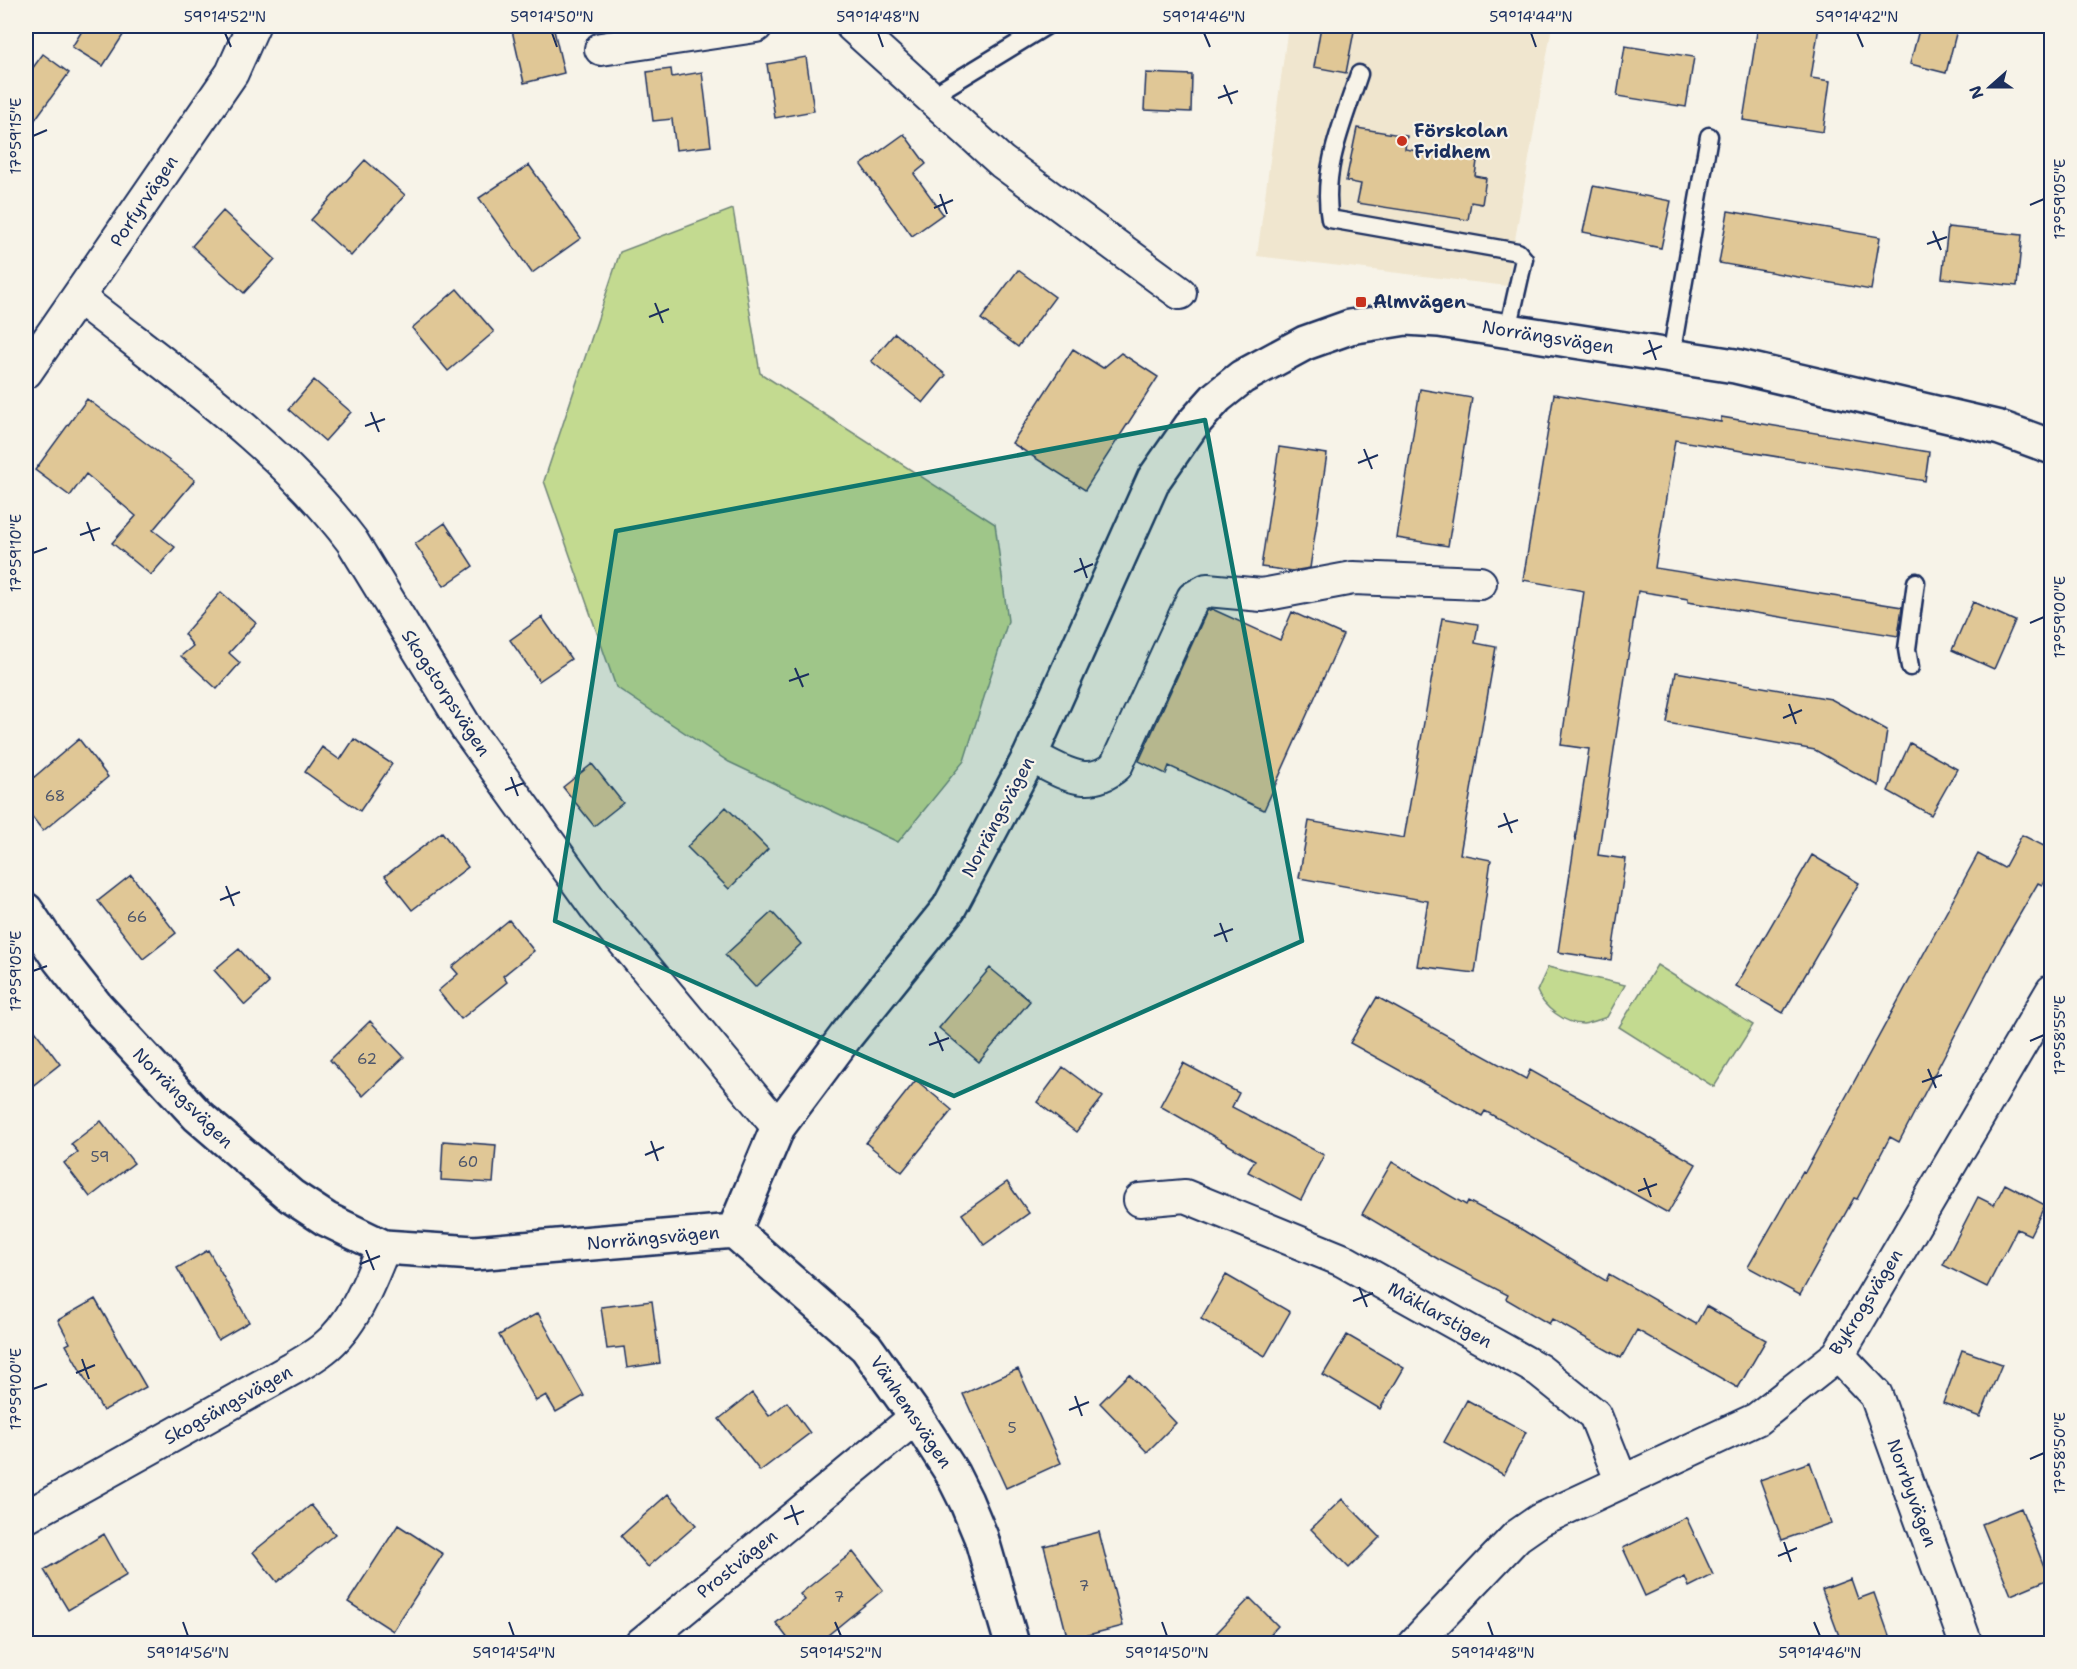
<svg xmlns="http://www.w3.org/2000/svg" width="2077" height="1669" viewBox="0 0 2077 1669" font-family="'Shantell Sans',sans-serif">
	<style>
		.built { fill: #f0e6cf }
		.green { fill: #c3da90; stroke: #6f8477; stroke-width: 1.5 }
		.building { fill: #e0c796; stroke: #1b2f5e; stroke-width: 1.5 }
		.lines { fill: none; stroke-linecap: round; stroke-linejoin: round }
		.lane-casing { stroke: #1b2f5e; stroke-width: 21 }
		.street-casing { stroke: #1b2f5e; stroke-width: 36 }
		.secondary-casing { stroke: #1b2f5e; stroke-width: 38 }
		.lane { stroke: #f7f3e8; stroke-width: 16 }
		.street { stroke: #f7f3e8; stroke-width: 32 }
		.secondary { stroke: #f7f3e8; stroke-width: 33 }
		.marked { fill: #0f766e; fill-opacity: 0.2; stroke: #0f766e; stroke-width: 4.5; stroke-linejoin: round }
		.ticks { fill: none; stroke: #1b2f5e; stroke-width: 2 }
		.poi-dot { fill: #c8321e; stroke: #f7f3e8; stroke-width: 2 }
		.labels { text-anchor: middle; dominant-baseline: central; stroke-width: 4.5; stroke-linejoin: round; paint-order: stroke }
		.number-label { font-size: 15px; fill: #4c556c }
		.poi-label { font-size: 18px; font-weight: bold; fill: #1b2f5e; stroke: #f7f3e8; text-anchor: start }
		.street-label { font-size: 18px; fill: #1b2f5e; stroke: #f7f3e8 }
		.neatline { fill: none; stroke: #1b2f5e; stroke-width: 2 }
		.ticks-label { font-size: 15px; text-anchor: middle; fill: #1b2f5e }
	</style>
	<rect width="100%" height="100%" fill="#f7f3e8"/>
	<filter id="ink" filterUnits="userSpaceOnUse"><feTurbulence type="fractalNoise" baseFrequency=".0167" numOctaves="2"/><feDisplacementMap in="SourceGraphic" scale="12" xChannelSelector="R" yChannelSelector="G"/><feConvolveMatrix kernelMatrix="1 2 1 2 8 2 1 2 1" color-interpolation-filters="sRGB"/></filter>
	<g filter="url(#ink)">
		<!-- built -->
		<path class="built" d="M 1288,26 L 1552,26 L 1507,286 L 1257,256 Z"/>
		<!-- green -->
		<path class="green" d="M 733,209 L 760,373 L 995,524 L 1008,621 L 964,761 L 898,842 L 729,762 L 616,687 L 544,481 L 620,252 Z
			M 1657,965 L 1753,1025 L 1714,1087 L 1619,1027 Z
			M 1548,967 L 1625,985 L 1607,1017 C 1600,1019 1591,1023 1583,1024 C 1565,1024 1543,1007 1537,991 Z"/>
		<!-- building -->
		<path class="building" d="M 85,26 L 129,26 L 103,66 L 72,47 Z
			M 511,26 L 553,26 L 564,73 L 524,83 Z
			M 1321,26 L 1355,26 L 1346,73 L 1314,67 Z
			M 1758,26 L 1819,26 L 1811,78 L 1830,81 L 1823,132 L 1743,120 Z
			M 1920,26 L 1958,26 L 1946,73 L 1910,64 Z
			M 1625,46 L 1694,57 L 1686,107 L 1617,96 Z
			M 43,54 L 69,73 L 26,132 L 26,77 Z
			M 806,57 L 814,111 L 775,118 L 767,64 Z
			M 671,69 L 672,77 L 702,72 L 711,146 L 676,150 L 672,119 L 653,121 L 647,72 Z
			M 1146,73 L 1192,75 L 1191,112 L 1144,110 Z
			M 1357,128 L 1407,136 L 1405,149 L 1477,161 L 1475,176 L 1486,178 L 1482,204 L 1471,202 L 1468,220 L 1357,203 L 1361,184 L 1346,181 Z
			M 904,134 L 926,164 L 914,174 L 943,214 L 912,236 L 861,165 Z
			M 365,160 L 405,195 L 351,256 L 311,220 Z
			M 529,165 L 581,238 L 532,273 L 479,198 Z
			M 1593,186 L 1671,201 L 1661,248 L 1583,232 Z
			M 223,211 L 275,259 L 244,293 L 192,246 Z
			M 1728,211 L 1880,237 L 1871,290 L 1719,263 Z
			M 1948,227 L 2022,235 L 2017,286 L 1942,278 Z
			M 1018,270 L 1055,297 L 1018,347 L 981,319 Z
			M 457,289 L 494,332 L 448,371 L 412,328 Z
			M 895,333 L 946,375 L 923,403 L 871,361 Z
			M 1073,349 L 1103,368 L 1121,353 L 1158,377 L 1085,490 L 1012,443 Z
			M 314,380 L 351,412 L 325,441 L 289,409 Z
			M 1420,389 L 1472,398 L 1448,546 L 1397,538 Z
			M 1554,394 L 1721,422 L 1721,417 L 1929,452 L 1925,481 L 1675,440 L 1655,568 L 1902,607 L 1898,636 L 1688,602 L 1688,599 L 1638,591 L 1598,855 L 1626,859 L 1611,960 L 1558,952 L 1589,749 L 1561,745 L 1584,591 L 1523,580 Z
			M 87,399 L 195,480 L 153,530 L 175,547 L 151,575 L 112,543 L 136,516 L 86,474 L 70,496 L 35,470 Z
			M 1279,447 L 1327,454 L 1310,568 L 1292,571 L 1261,567 Z
			M 445,523 L 473,566 L 444,586 L 415,544 Z
			M 221,592 L 256,623 L 229,653 L 240,663 L 217,689 L 181,656 L 193,646 L 184,634 Z
			M 1973,602 L 2015,621 L 1994,669 L 1952,650 Z
			M 1212,609 L 1280,640 L 1292,612 L 1343,635 L 1264,810 L 1169,766 L 1166,774 L 1139,761 L 1207,611 Z
			M 542,617 L 571,659 L 539,681 L 510,640 Z
			M 1442,618 L 1478,624 L 1475,643 L 1496,647 L 1460,854 L 1491,860 L 1475,973 L 1417,966 L 1428,901 L 1299,878 L 1309,821 L 1404,838 Z
			M 1676,672 L 1831,699 L 1887,730 L 1879,786 L 1815,750 L 1667,723 Z
			M 79,739 L 108,777 L 43,831 L 26,809 L 26,784 Z
			M 354,739 L 392,764 L 360,811 L 305,772 L 322,747 L 340,760 Z
			M 1910,743 L 1957,769 L 1931,815 L 1888,791 Z
			M 592,764 L 623,803 L 594,826 L 563,787 Z
			M 726,807 L 768,849 L 729,889 L 687,847 Z
			M 442,832 L 468,867 L 412,910 L 385,876 Z
			M 2022,835 L 2052,850 L 2052,868 L 2042,885 L 2038,883 L 2002,945 L 1899,1142 L 1890,1137 L 1857,1199 L 1854,1198 L 1800,1295 L 1748,1267 L 1803,1171 L 1805,1172 L 1978,854 L 2004,868 Z
			M 1812,855 L 1859,883 L 1783,1013 L 1736,986 Z
			M 131,875 L 176,933 L 143,959 L 98,901 Z
			M 772,912 L 801,944 L 755,987 L 725,955 Z
			M 509,920 L 534,951 L 503,976 L 507,982 L 461,1019 L 438,991 L 458,974 L 452,967 Z
			M 239,949 L 269,983 L 245,1005 L 214,970 Z
			M 990,968 L 1030,1001 L 979,1062 L 939,1028 Z
			M 1377,997 L 1526,1079 L 1530,1070 L 1696,1164 L 1668,1213 L 1485,1111 L 1482,1116 L 1350,1043 Z
			M 26,1019 L 60,1064 L 26,1091 Z
			M 370,1021 L 404,1057 L 363,1096 L 330,1060 Z
			M 1183,1063 L 1239,1093 L 1232,1107 L 1324,1155 L 1301,1200 L 1248,1172 L 1255,1160 L 1160,1106 Z
			M 1063,1067 L 1103,1097 L 1076,1132 L 1037,1102 Z
			M 916,1080 L 952,1110 L 902,1172 L 866,1143 Z
			M 101,1121 L 134,1163 L 90,1197 L 64,1163 L 78,1152 L 71,1144 Z
			M 443,1141 L 496,1145 L 493,1183 L 441,1180 Z
			M 1392,1162 L 1466,1205 L 1468,1201 L 1521,1229 L 1606,1281 L 1609,1274 L 1696,1324 L 1706,1306 L 1766,1340 L 1738,1388 L 1637,1330 L 1621,1358 L 1552,1319 L 1549,1324 L 1506,1299 L 1508,1295 L 1438,1259 L 1362,1214 Z
			M 1007,1182 L 1029,1213 L 984,1245 L 962,1214 Z
			M 2005,1184 L 2045,1205 L 2030,1235 L 2017,1229 L 1987,1287 L 1943,1265 L 1978,1197 L 1994,1205 Z
			M 208,1250 L 249,1322 L 218,1340 L 177,1268 Z
			M 1226,1275 L 1290,1312 L 1265,1356 L 1201,1319 Z
			M 95,1299 L 146,1387 L 103,1411 L 66,1345 L 70,1343 L 58,1320 Z
			M 652,1301 L 660,1363 L 627,1368 L 624,1347 L 607,1349 L 601,1307 Z
			M 538,1313 L 584,1396 L 556,1412 L 546,1395 L 536,1401 L 499,1335 Z
			M 1347,1335 L 1404,1368 L 1380,1409 L 1323,1375 Z
			M 1962,1350 L 2002,1364 L 1980,1417 L 1943,1403 Z
			M 1018,1369 L 1061,1463 L 1006,1488 L 963,1394 Z
			M 1129,1374 L 1176,1423 L 1147,1452 L 1100,1403 Z
			M 752,1393 L 769,1416 L 787,1402 L 810,1433 L 760,1471 L 719,1419 Z
			M 1467,1400 L 1526,1432 L 1504,1475 L 1444,1442 Z
			M 1810,1462 L 1831,1523 L 1782,1540 L 1760,1480 Z
			M 668,1494 L 696,1525 L 648,1567 L 621,1536 Z
			M 1342,1499 L 1380,1537 L 1349,1568 L 1311,1529 Z
			M 311,1505 L 335,1534 L 277,1582 L 253,1552 Z
			M 2021,1508 L 2049,1579 L 2011,1595 L 1982,1524 Z
			M 1686,1517 L 1713,1575 L 1689,1587 L 1685,1577 L 1645,1596 L 1623,1548 Z
			M 398,1525 L 443,1554 L 393,1631 L 348,1602 Z
			M 1099,1532 L 1123,1626 L 1068,1640 L 1044,1546 Z
			M 104,1534 L 127,1575 L 68,1610 L 44,1570 Z
			M 853,1552 L 883,1590 L 817,1644 L 792,1644 L 776,1623 L 805,1600 L 800,1594 Z
			M 1851,1579 L 1858,1599 L 1874,1593 L 1892,1644 L 1842,1644 L 1822,1590 Z
			M 1250,1598 L 1278,1626 L 1261,1644 L 1206,1644 Z"/>
		<g class="lines">
			<!-- lane casing -->
			<g class="lane-casing">
				<path id="lane" d="M 1359,74 C 1344,120 1321,169 1330,219 L 1518,252 L 1524,259 L 1508,330
					M 930,97 L 1046,26
					M 1671,356 L 1709,136
					M 1910,667 L 1907,649 L 1916,582"/>
			</g>
			<!-- street casing -->
			<g class="street-casing">
				<path id="street" d="M 852,26 L 1002,162 L 1180,293
					M 601,49 L 756,26
					M 78,297 C 174,373 278,443 352,541 L 467,729 L 596,908 L 778,1127
					M 26,372 L 232,73 L 253,26
					M 1030,756 C 1061,770 1086,792 1116,766 L 1193,598 L 1207,590 L 1262,595 L 1353,578 L 1480,583
					M 1140,1200 L 1185,1196 L 1342,1260 L 1539,1370 L 1595,1415 L 1621,1480
					M 1838,1355 L 1876,1395 L 1966,1644
					M 26,1517 L 292,1369 C 302,1363 313,1357 323,1349 C 354,1325 370,1281 384,1247
					M 641,1644 L 916,1417
					M 1414,1644 L 1517,1536 L 1540,1520 L 1757,1419 L 1838,1355 L 2052,991"/>
			</g>
			<!-- secondary casing -->
			<g class="secondary-casing">
				<path id="secondary" d="M 26,910 L 59,959 L 97,1007 L 198,1116 L 291,1196 L 326,1219 L 384,1247 L 474,1253 L 734,1231
					M 734,1231 L 778,1127 L 846,1036 L 949,908 L 1030,756 L 1154,479 L 1191,426 L 1217,397 L 1242,377 L 1305,343 L 1350,327 L 1406,318 L 1439,320 L 1735,366 L 2000,428 L 2052,447
					M 734,1231 L 866,1347 L 916,1417 L 952,1473 L 966,1501 L 981,1537 L 1012,1644"/>
			</g>
			<!-- lane -->
			<use href="#lane" class="lane"/>
			<!-- street -->
			<use href="#street" class="street"/>
			<!-- secondary -->
			<use href="#secondary" class="secondary"/>
		</g>
	</g>
	<!-- marked area -->
	<path class="marked" d="M 1205,420 L 1302,941 L 954,1096 L 555,921 L 616,531 Z"/>
	<!-- ticks -->
	<path class="ticks" d="M 225,33 L 231,47M 552,33 L 557,47M 878,33 L 883,47M 1204,33 L 1210,47M 1531,33 L 1536,47M 1857,33 L 1863,47M 1224,85 L 1232,104M 1218,98 L 1238,91M 33,136 L 47,130M 940,194 L 947,214M 2030,205 L 2044,199M 934,208 L 953,200M 1933,231 L 1941,250M 1927,244 L 1947,237M 655,303 L 663,323M 649,317 L 669,309M 1649,340 L 1656,360M 1643,354 L 1662,346M 371,412 L 379,432M 365,426 L 385,419M 1364,449 L 1372,469M 1358,463 L 1378,455M 87,522 L 94,541M 80,535 L 100,528M 33,553 L 47,548M 1080,558 L 1087,578M 1074,572 L 1093,564M 2030,623 L 2044,617M 795,668 L 803,687M 789,681 L 809,674M 1789,704 L 1796,724M 1783,718 L 1802,710M 511,777 L 518,796M 505,790 L 524,783M 1504,813 L 1512,833M 1498,827 L 1518,820M 226,886 L 234,906M 220,900 L 240,892M 1220,923 L 1227,942M 1214,936 L 1233,929M 33,971 L 47,966M 935,1032 L 943,1051M 2030,1041 L 2044,1035M 929,1045 L 949,1038M 1928,1069 L 1936,1088M 1922,1082 L 1942,1075M 651,1141 L 658,1161M 645,1155 L 664,1147M 1644,1178 L 1651,1197M 1638,1191 L 1657,1184M 366,1250 L 374,1270M 360,1264 L 380,1256M 1359,1287 L 1367,1307M 1353,1301 L 1373,1293M 82,1359 L 89,1379M 76,1373 L 95,1365M 33,1389 L 47,1384M 1075,1396 L 1082,1416M 1069,1410 L 1089,1402M 2030,1459 L 2044,1453M 791,1505 L 798,1525M 784,1519 L 804,1511M 1784,1542 L 1791,1562M 1778,1556 L 1797,1548M 183,1622 L 188,1636M 509,1622 L 514,1636M 835,1622 L 841,1636M 1162,1622 L 1167,1636M 1488,1622 L 1493,1636M 1814,1622 L 1820,1636"/>
	<!-- markers -->
	<g class="poi-dot">
		<circle cx="1402" cy="141" r="6"/>
		<rect x="1355" y="296" width="12" height="12" rx="3"/>
	</g>
	<g class="labels">
		<!-- number labels -->
		<g class="number-label">
			<text x="55" y="796">68</text>
			<text x="137" y="917">66</text>
			<text x="367" y="1059">62</text>
			<text x="100" y="1157">59</text>
			<text x="468" y="1162">60</text>
			<text x="1012" y="1428">5</text>
			<text x="1084" y="1586">7</text>
			<text x="839" y="1597">7</text>
		</g>
		<!-- poi labels -->
		<g class="poi-label">
			<text x="1414" y="131">Förskolan<tspan x="1414" dy="21">Fridhem</tspan></text>
			<text x="1373" y="302">Almvägen</text>
		</g>
		<!-- street labels -->
		<g class="street-label">
			<text transform="translate(144 201) rotate(-56)">Porfyrvägen</text>
			<text transform="translate(1548 337) rotate(9)">Norrängsvägen</text>
			<text transform="translate(446 693) rotate(57)">Skogstorpsvägen</text>
			<text transform="translate(998 817) rotate(-62)">Norrängsvägen</text>
			<text transform="translate(183 1098) rotate(45)">Norrängsvägen</text>
			<text transform="translate(653 1238) rotate(-5)">Norrängsvägen</text>
			<text transform="translate(1866 1302) rotate(-58)">Bykrogsvägen</text>
			<text transform="translate(1440 1315) rotate(29)">Mäklarstigen</text>
			<text transform="translate(228 1405) rotate(-29)">Skogsängsvägen</text>
			<text transform="translate(911 1412) rotate(56)">Vänhemsvägen</text>
			<text transform="translate(1912 1493) rotate(70)">Norrbyvägen</text>
			<text transform="translate(737 1564) rotate(-39)">Prostvägen</text>
		</g>
	</g>
	<!-- margin -->
	<rect width="2077" height="1669" fill="none" stroke="#f7f3e8" stroke-width="66"/>
	<!-- north arrow -->
	<g transform="translate(1990 87) rotate(249)" stroke="#f7f3e8" stroke-width="4.5" paint-order="stroke">
	<path d="M0-4.5L10 22L0 15L-10 22Z" fill="#1b2f5e"/>
	<text y="-9" font-size="16" font-weight="bold" text-anchor="middle" fill="#1b2f5e">N</text>
	</g>
	<rect x="33" y="33" width="2011" height="1603" class="neatline"/>
	<g class="ticks-label">
		<text x="225" y="22">59°14'52"N</text>
		<text x="552" y="22">59°14'50"N</text>
		<text x="878" y="22">59°14'48"N</text>
		<text x="1204" y="22">59°14'46"N</text>
		<text x="1531" y="22">59°14'44"N</text>
		<text x="1857" y="22">59°14'42"N</text>
		<text transform="translate(16 136) rotate(-90)" y="5">17°59'15"E</text>
		<text transform="translate(2060 199) rotate(-90)" y="5">17°59'05"E</text>
		<text transform="translate(16 553) rotate(-90)" y="5">17°59'10"E</text>
		<text transform="translate(2060 617) rotate(-90)" y="5">17°59'00"E</text>
		<text transform="translate(16 971) rotate(-90)" y="5">17°59'05"E</text>
		<text transform="translate(2060 1035) rotate(-90)" y="5">17°58'55"E</text>
		<text transform="translate(16 1389) rotate(-90)" y="5">17°59'00"E</text>
		<text transform="translate(2060 1453) rotate(-90)" y="5">17°58'50"E</text>
		<text x="188" y="1658">59°14'56"N</text>
		<text x="514" y="1658">59°14'54"N</text>
		<text x="841" y="1658">59°14'52"N</text>
		<text x="1167" y="1658">59°14'50"N</text>
		<text x="1493" y="1658">59°14'48"N</text>
		<text x="1820" y="1658">59°14'46"N</text>
	</g>
</svg>
